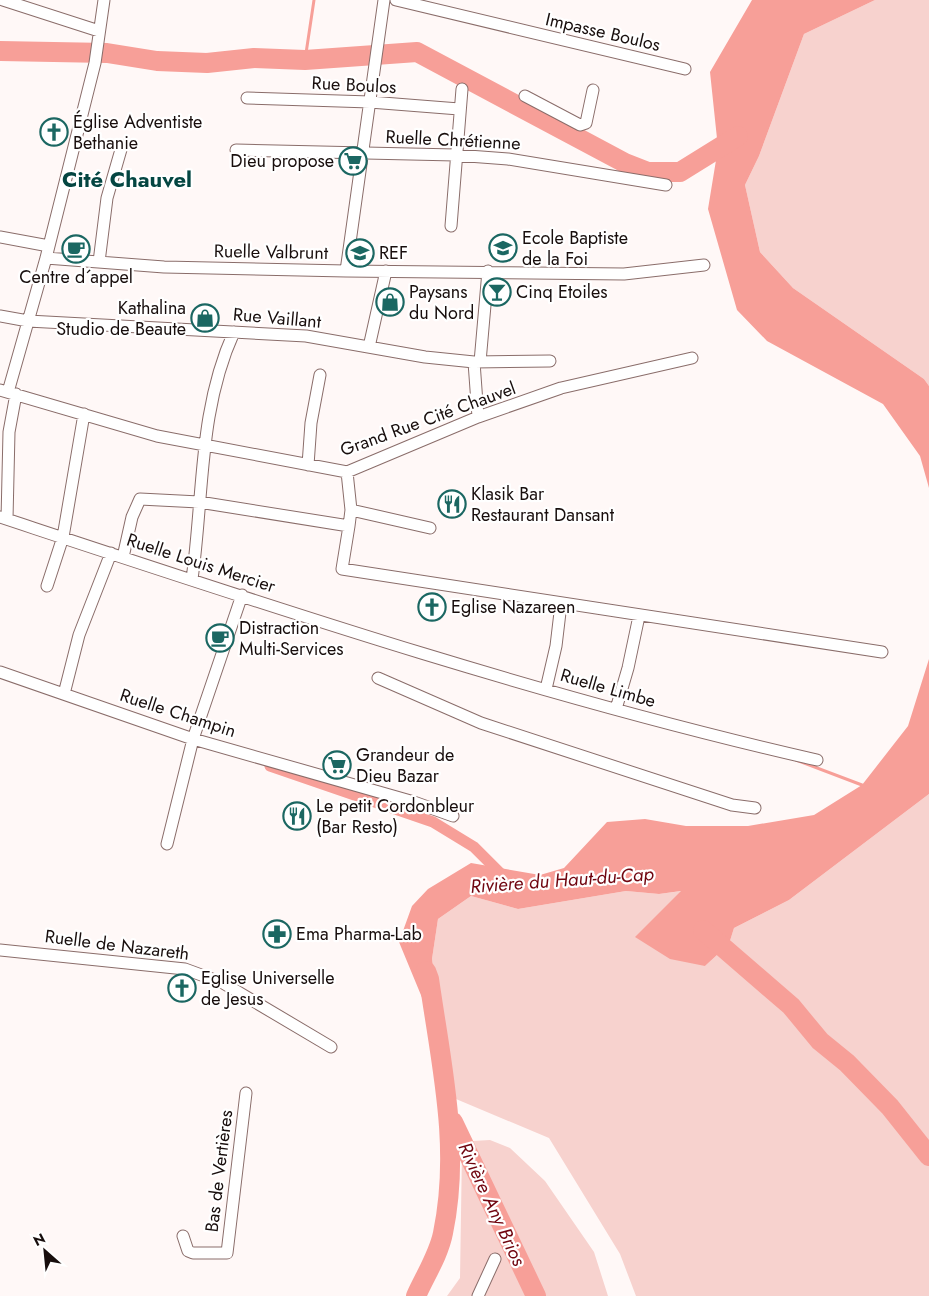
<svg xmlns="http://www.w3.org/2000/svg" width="929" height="1296" viewBox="0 0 929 1296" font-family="Jost,sans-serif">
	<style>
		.green { fill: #f7d2ce }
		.water { fill: #f79f98 }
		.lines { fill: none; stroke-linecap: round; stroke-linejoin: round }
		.stream { stroke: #f79f98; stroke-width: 3 }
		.canal { stroke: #f79f98; stroke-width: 11 }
		.river { stroke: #f79f98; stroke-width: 20 }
		.minor-casing { stroke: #8a6d6a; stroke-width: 13 }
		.minor { stroke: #fff; stroke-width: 11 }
		.labels { text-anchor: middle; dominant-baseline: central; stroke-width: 4.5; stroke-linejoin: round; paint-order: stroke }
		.street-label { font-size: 18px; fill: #180e0d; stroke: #fff }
		.poi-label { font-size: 18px; fill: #180e0d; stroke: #fff; text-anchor: start }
		.water-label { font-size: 19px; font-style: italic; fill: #70050f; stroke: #fff }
		.district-label { font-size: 22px; font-weight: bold; fill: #044642; stroke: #fff }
	</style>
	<rect width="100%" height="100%" fill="#fff8f7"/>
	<!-- green -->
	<path class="green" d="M 875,0 L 929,0 L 929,386 L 924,379 L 793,288 L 760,252 L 745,185 L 759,156 L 804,34 Z
		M 929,794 L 929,1296 L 636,1296 L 620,1254 L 549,1138 L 456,1099 L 445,1080 L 432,959 L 438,919 L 471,896 L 518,909 L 626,891 L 659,894 L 682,891 L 705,966 L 729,944 L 734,928 L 789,900 Z
		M 490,1140 L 510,1148 L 545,1181 L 594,1252 L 608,1296 L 447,1296 L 460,1278 L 462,1150 L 472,1141 Z"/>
	<!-- water -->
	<path class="water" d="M 752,0 L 875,0 L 804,34 L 759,156 L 745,185 L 760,252 L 793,288 L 924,379 L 929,386 L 929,488 L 920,456 L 883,404 L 767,341 L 737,310 L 708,209 L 718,148 L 710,72 Z
		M 929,659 L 929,794 L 789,900 L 734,928 L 729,944 L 705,966 L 670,959 L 635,937 L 681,891 L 659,894 L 626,891 L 518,909 L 471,896 L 438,919 L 432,959 L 437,996 L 423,1000 L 399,942 L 412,906 L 428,889 L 471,863 L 540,875 L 564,868 L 607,822 L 645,819 L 686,826 L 748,826 L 814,815 L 862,785 L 908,726 Z"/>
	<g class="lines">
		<!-- stream -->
		<path class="stream" d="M 305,60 L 314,0
			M 796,760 L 862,785"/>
		<!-- canal -->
		<path class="canal" d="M 270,766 L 433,822 L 474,847 L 506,879"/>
		<!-- river -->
		<path class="river" d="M 0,51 L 107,53 L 157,61 L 207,63 L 254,58 L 305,60 L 417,52 L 625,163 L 648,172 L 680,172 L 738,136
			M 703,930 L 791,1006 L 820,1041 L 847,1063 L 890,1107 L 929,1156
			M 453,1122 L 536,1296
			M 416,1296 C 425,1276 439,1254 443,1233 C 461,1147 441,1064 429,979 L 426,971"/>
		<!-- minor casing -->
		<g class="minor-casing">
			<path id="minor" d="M 3,0 L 99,31
				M 396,0 L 685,69
				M 525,96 L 580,125 L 586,123 L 593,90
				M 247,98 L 370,102 L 459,109
				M 236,150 L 455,155 L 508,159 L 666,185
				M 451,226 L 462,89
				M 0,237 L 49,246
				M 46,258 L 164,267 L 346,271 L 624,274 L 704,265
				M 99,262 L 107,198 L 122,146
				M 346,271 L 384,0
				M 0,316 L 28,321 L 306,336 L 425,357 L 474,362 L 550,361
				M 369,347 L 386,271
				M 474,362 L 478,417
				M 480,362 L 488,271
				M 0,390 L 157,436 L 347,472 L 478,417 L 561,388 L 692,358
				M 8,392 L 46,258 L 95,63 L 104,0
				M 308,465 L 311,423 L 320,375
				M 347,472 L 351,510
				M 0,517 C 269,606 540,697 817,760
				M 7,519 L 9,432 L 16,394
				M 349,526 L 351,510 L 430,528
				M 123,557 L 132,517 L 140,499 L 199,502 L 349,526 L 342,569 L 882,652
				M 192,579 C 204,495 198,411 234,332
				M 47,586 L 63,537 L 84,414
				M 0,672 L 193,739 L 414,802 L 453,816
				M 378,678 L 481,723 L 732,805 L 755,808
				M 546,689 L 556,646 L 561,604
				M 64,694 L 79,635 L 111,553
				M 616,709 L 628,668 L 639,616
				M 167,844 L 193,739 L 242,595
				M 0,950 L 185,969 L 223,983 L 331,1047
				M 183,1236 L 188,1251 L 193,1253 L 227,1253 L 246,1093
				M 478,1296 L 495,1259"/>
		</g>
		<!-- minor -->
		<use href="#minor" class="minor"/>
	</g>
	<!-- icons -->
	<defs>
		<g id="church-ring" transform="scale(1.4375)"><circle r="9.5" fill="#fff" stroke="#1b6762" stroke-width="1.5"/><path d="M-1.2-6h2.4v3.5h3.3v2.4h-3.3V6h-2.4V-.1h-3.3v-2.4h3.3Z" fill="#1b6762"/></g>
		<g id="supermarket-ring" transform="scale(1.4375)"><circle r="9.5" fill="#fff" stroke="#1b6762" stroke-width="1.5"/><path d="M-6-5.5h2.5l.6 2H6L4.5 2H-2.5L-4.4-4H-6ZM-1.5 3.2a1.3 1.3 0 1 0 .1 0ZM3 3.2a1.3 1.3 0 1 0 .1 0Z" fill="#1b6762"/></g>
		<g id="school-ring" transform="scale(1.4375)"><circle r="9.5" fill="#fff" stroke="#1b6762" stroke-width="1.5"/><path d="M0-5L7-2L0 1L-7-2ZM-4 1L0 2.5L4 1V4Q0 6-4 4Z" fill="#1b6762"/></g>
		<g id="cafe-ring" transform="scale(1.4375)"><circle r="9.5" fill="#fff" stroke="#1b6762" stroke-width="1.5"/><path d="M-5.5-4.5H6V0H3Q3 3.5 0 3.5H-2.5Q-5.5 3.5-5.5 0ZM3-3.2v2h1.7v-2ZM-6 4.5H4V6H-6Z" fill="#1b6762"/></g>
		<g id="university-ring" transform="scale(1.4375)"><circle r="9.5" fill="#fff" stroke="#1b6762" stroke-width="1.5"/><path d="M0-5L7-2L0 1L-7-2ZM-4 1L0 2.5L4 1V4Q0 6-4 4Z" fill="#1b6762"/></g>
		<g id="bar-ring" transform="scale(1.4375)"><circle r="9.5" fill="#fff" stroke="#1b6762" stroke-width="1.5"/><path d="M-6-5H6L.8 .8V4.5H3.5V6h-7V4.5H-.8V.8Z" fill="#1b6762"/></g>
		<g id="shop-ring" transform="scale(1.4375)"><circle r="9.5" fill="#fff" stroke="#1b6762" stroke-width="1.5"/><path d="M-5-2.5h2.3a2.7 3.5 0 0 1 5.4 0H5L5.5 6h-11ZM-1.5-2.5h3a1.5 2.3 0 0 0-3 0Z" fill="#1b6762"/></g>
		<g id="restaurant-ring" transform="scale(1.4375)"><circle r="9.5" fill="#fff" stroke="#1b6762" stroke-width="1.5"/><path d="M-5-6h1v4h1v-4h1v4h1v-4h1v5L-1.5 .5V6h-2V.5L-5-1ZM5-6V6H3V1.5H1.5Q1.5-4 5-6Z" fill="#1b6762"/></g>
		<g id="pharmacy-ring" transform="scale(1.4375)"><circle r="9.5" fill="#fff" stroke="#1b6762" stroke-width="1.5"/><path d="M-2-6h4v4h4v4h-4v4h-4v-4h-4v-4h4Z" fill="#1b6762"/></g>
	</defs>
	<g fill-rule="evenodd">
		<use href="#church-ring" x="54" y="132"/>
		<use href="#supermarket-ring" x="353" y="161"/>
		<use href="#school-ring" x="503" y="248"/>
		<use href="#cafe-ring" x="76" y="249"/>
		<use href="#university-ring" x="360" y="253"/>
		<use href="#bar-ring" x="497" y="292"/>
		<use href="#shop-ring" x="390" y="302"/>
		<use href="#shop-ring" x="205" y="318"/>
		<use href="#restaurant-ring" x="452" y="504"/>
		<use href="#church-ring" x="432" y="607"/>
		<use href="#cafe-ring" x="220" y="638"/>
		<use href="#supermarket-ring" x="337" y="765"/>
		<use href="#restaurant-ring" x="297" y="816"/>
		<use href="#pharmacy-ring" x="277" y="934"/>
		<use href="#church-ring" x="182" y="988"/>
	</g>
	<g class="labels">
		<!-- street labels -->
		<g class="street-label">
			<text transform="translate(603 32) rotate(13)">Impasse Boulos</text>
			<text transform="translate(354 85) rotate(3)">Rue Boulos</text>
			<text transform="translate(453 140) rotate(3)">Ruelle Chrétienne</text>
			<text transform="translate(271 252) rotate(1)">Ruelle Valbrunt</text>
			<text transform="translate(277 318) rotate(5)">Rue Vaillant</text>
			<text transform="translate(428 419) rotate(-20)">Grand Rue Cité Chauvel</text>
			<text transform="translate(201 563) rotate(18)">Ruelle Louis Mercier</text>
			<text transform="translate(608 688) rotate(16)">Ruelle Limbe</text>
			<text transform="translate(178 713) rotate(18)">Ruelle Champin</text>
			<text transform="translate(117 945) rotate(7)">Ruelle de Nazareth</text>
			<text transform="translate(219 1171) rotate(-83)">Bas de Vertières</text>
		</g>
		<!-- poi labels -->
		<g class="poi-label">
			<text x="73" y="122">Église Adventiste<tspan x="73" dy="21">Bethanie</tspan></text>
			<text x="334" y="161" text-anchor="end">Dieu propose</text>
			<text x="522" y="238">Ecole Baptiste<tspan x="522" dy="21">de la Foi</tspan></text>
			<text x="379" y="253">REF</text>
			<text x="76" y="277" text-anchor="middle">Centre d´appel</text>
			<text x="409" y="292">Paysans<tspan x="409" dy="21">du Nord</tspan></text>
			<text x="516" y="292">Cinq Etoiles</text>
			<text x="186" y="308" text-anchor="end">Kathalina<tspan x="186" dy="21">Studio de Beaute</tspan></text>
			<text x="471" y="494">Klasik Bar<tspan x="471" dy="21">Restaurant Dansant</tspan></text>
			<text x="451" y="607">Eglise Nazareen</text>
			<text x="239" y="628">Distraction<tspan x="239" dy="21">Multi-Services</tspan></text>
			<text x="356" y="755">Grandeur de<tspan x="356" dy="21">Dieu Bazar</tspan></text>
			<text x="316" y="806">Le petit Cordonbleur<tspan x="316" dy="21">(Bar Resto)</tspan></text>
			<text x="296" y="934">Ema Pharma-Lab</text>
			<text x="201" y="978">Eglise Universelle<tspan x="201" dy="21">de Jesus</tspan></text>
		</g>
		<!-- water labels -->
		<g class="water-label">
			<text transform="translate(562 880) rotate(-4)">Rivière du Haut-du-Cap</text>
			<text transform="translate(492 1204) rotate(65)">Rivière Any Brios</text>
		</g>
		<!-- district labels -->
		<g class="district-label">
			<text x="127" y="179">Cité Chauvel</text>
		</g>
	</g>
	<!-- north arrow -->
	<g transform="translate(45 1251) rotate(333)" stroke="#ffffff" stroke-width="4" paint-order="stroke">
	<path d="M0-4L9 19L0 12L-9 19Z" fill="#180e0d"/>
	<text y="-8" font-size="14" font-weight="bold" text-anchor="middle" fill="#180e0d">N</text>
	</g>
</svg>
